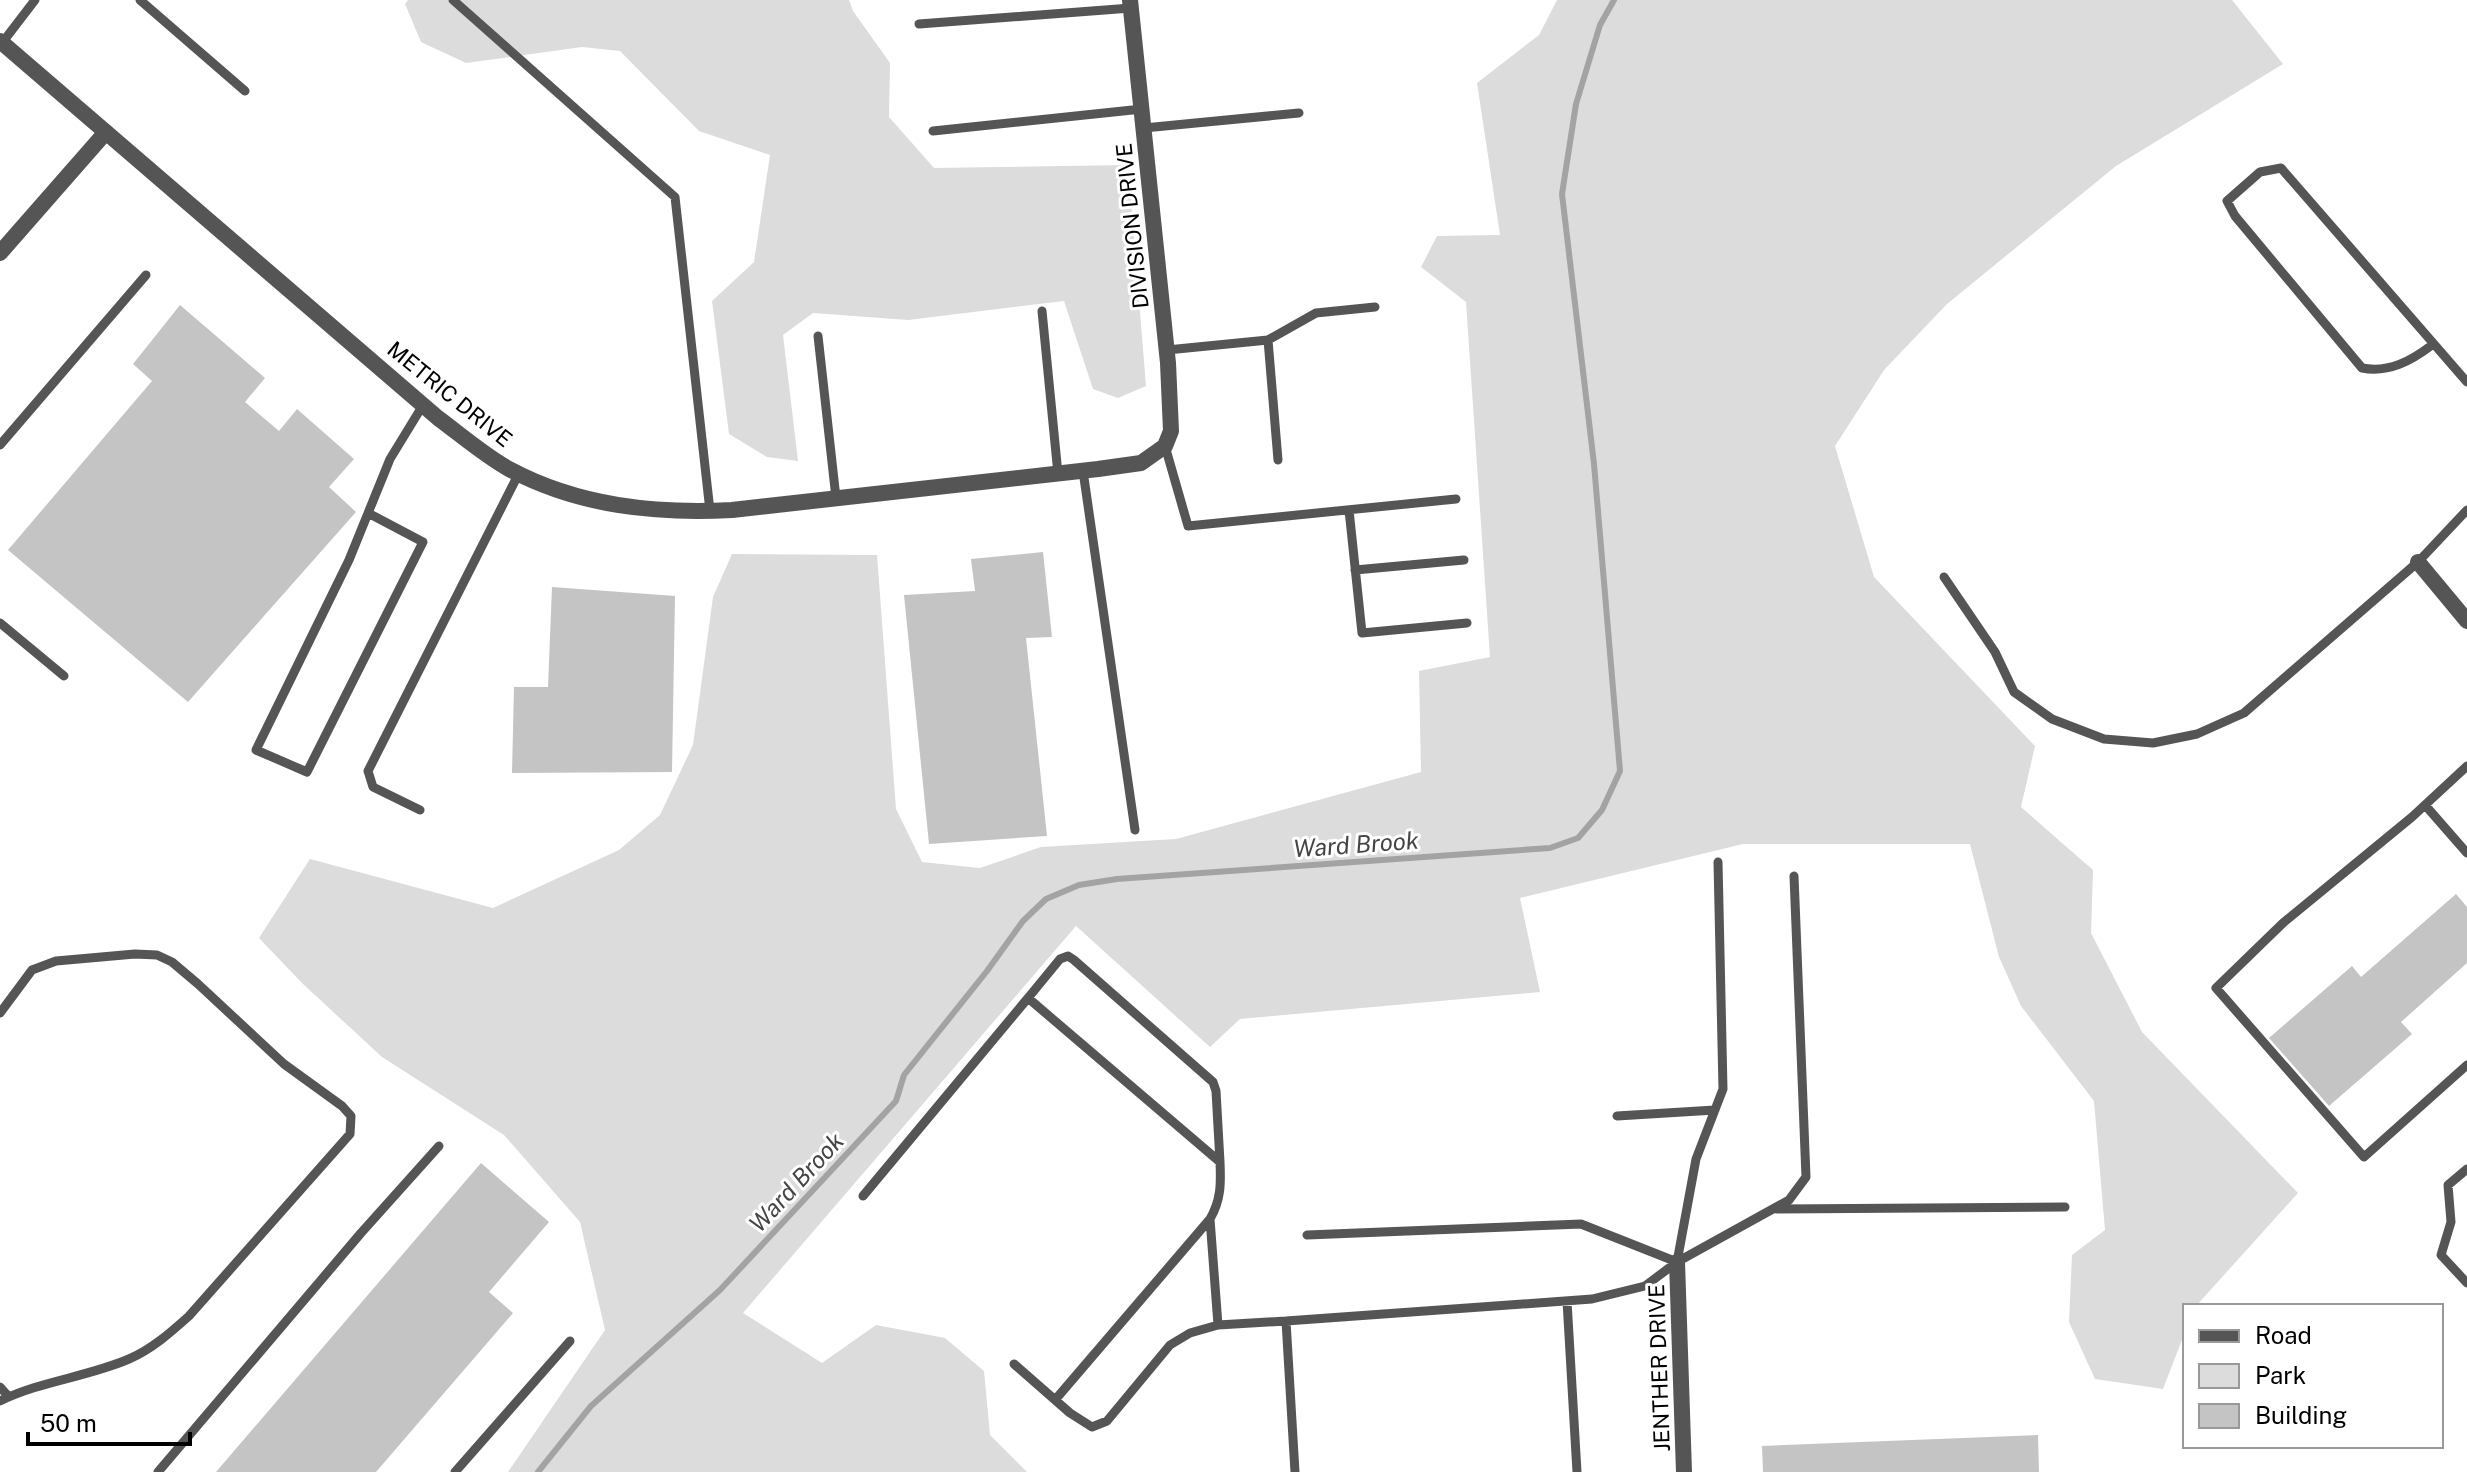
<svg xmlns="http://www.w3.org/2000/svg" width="2467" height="1472" viewBox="0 0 2467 1472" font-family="'Public Sans',sans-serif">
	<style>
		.green { fill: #dcdcdc }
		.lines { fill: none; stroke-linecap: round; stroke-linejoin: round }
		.stream { stroke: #a3a3a3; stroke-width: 6 }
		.building { fill: #c4c4c4 }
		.service { stroke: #555; stroke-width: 9 }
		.minor { stroke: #555; stroke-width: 16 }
		.labels { text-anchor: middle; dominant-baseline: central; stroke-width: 6; stroke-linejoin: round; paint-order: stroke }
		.street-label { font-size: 22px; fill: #000; stroke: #fff }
		.water-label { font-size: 24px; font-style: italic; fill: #444; stroke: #fff }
	</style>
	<rect width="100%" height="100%" fill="#fff"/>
	<!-- green -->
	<path class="green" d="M 408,0 L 849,0 L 853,11 L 890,63 L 889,117 L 934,168 L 1128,165 L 1146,386 L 1118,398 L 1093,389 L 1064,301 L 908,320 L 813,313 L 783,335 L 798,461 L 767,457 L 729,434 L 712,301 L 754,262 L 770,155 L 699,131 L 620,51 L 582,47 L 466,63 L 421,42 L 405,4 Z
		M 1557,0 L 2232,0 L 2283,64 L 2116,166 L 1947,304 L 1884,370 L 1835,446 L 1874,577 L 2035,746 L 2021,807 L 2093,870 L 2091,933 L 2142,1032 L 2298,1193 L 2196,1306 L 2185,1306 L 2185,1332 L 2163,1389 L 2095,1379 L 2069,1322 L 2072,1255 L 2105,1230 L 2094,1101 L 2021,1006 L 1999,957 L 1970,844 L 1743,844 L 1520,898 L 1540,992 L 1240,1019 L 1210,1047 L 1076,926 L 743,1313 L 822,1363 L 876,1325 L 945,1338 L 984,1371 L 990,1435 L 1027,1472 L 508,1472 L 605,1330 L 580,1222 L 504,1135 L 382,1057 L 303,984 L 259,938 L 310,859 L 493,908 L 619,850 L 660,815 L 693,745 L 713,597 L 732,554 L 877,555 L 896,809 L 922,862 L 980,868 L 1041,847 L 1176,839 L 1421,772 L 1419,671 L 1490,657 L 1466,302 L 1421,267 L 1437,236 L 1500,235 L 1477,83 L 1539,35 Z"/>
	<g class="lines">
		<!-- stream -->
		<path class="stream" d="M 538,1472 L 591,1406 L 720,1290 L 896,1101 L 904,1075 L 987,971 L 1023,921 L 1046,899 L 1079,885 L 1117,879 L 1550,848 L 1578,838 L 1602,810 L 1620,771 L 1594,464 L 1562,194 L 1576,104 L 1600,25 L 1614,0"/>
	</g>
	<!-- building -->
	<path class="building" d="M 180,305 L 265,378 L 245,402 L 279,431 L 297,409 L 354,459 L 329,487 L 356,512 L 188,702 L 8,550 L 152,381 L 133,364 Z
		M 1043,552 L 1052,637 L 1026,638 L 1047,836 L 929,844 L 904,595 L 975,591 L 971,559 Z
		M 552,587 L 675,596 L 672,772 L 512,773 L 514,687 L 548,687 Z
		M 2456,894 L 2467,907 L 2467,963 L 2401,1022 L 2412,1034 L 2329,1106 L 2269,1038 L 2352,966 L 2361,977 Z
		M 481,1163 L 549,1222 L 489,1292 L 513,1313 L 376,1472 L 216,1472 Z
		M 2038,1435 L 2039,1472 L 1763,1472 L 1762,1446 Z"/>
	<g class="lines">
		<!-- service -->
		<path class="service" d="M 140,0 L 245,91
			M 453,0 L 675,197 L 710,511
			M 919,24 L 1131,8
			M 2,43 L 35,0
			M 1144,128 L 1299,113
			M 933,131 L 1142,109
			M 1042,311 L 1058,474
			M 818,336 L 836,498
			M 1268,340 L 1316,313 L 1375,307
			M 2432,345 C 2411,361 2389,373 2362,368 L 2235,216 L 2227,201 L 2260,172 L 2281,168 L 2467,382
			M 1167,350 L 1268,340 L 1278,460
			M 0,445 L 146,275
			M 1165,446 L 1188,526 L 1456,499
			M 1083,471 L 1135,830
			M 1349,510 L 1362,633 L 1467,623
			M 368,513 L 423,542 L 307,772 L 256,750 L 349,560 L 390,459 L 423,405
			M 1355,570 L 1464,560
			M 1944,577 L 1995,652 L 2014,692 L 2052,719 L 2104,739 L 2153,743 L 2197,734 L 2244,713 L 2418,562 L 2467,510
			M 0,623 L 64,676
			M 2467,766 L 2412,817 L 2283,923 L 2216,988 L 2364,1157 L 2467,1065
			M 2425,805 L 2467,853
			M 420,810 L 373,787 L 368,771 L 519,473
			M 1028,998 L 1060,959 L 1068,956 L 1074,960 L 1213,1082 L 1216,1091 L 1220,1162
			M 0,1013 L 32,970 L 56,961 L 135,954 L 157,955 L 172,962 L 198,984 L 284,1064 L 342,1106 L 351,1116 L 350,1134 L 189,1316 C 170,1333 152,1349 129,1359 C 87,1377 41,1381 0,1401
			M 1617,1116 L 1715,1110
			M 2467,1169 L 2448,1185 L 2451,1222 L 2441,1255 L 2467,1283
			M 863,1196 L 1028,998 L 1220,1162 C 1221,1184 1221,1200 1210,1219 L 1055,1400
			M 1777,1209 L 2065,1207
			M 1210,1219 L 1218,1325
			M 1307,1235 L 1581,1224 L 1677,1262
			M 1677,1262 L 1696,1159 L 1723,1089 L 1718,862
			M 1567,1301 L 1577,1472
			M 1014,1364 L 1070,1413 L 1092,1427 L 1107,1421 L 1170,1345 L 1190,1333 L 1218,1325 L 1286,1321
			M 0,1387 L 9,1397
			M 158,1472 L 361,1233 L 439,1146
			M 455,1472 L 570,1341
			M 1295,1472 L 1286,1321 L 1592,1299 L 1645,1286 L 1677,1262 L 1789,1200 L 1806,1177 L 1794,876"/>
		<!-- minor -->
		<path class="minor" d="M 0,41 L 438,418 C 461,435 484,455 509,469 C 578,506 655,514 732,510 L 1098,469 L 1141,463 L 1165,446 L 1171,431 L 1168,363 L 1130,0
			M 0,253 L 106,132
			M 2418,562 L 2467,621
			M 1677,1262 L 1684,1472"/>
	</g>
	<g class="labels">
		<!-- street labels -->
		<g class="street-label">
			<text transform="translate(1132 226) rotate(-96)">DIVISION DRIVE</text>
			<text transform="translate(450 394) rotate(39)">METRIC DRIVE</text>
			<text transform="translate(1659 1368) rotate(-92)">JENTHER DRIVE</text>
		</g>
		<!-- water labels -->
		<g class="water-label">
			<text transform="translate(1356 844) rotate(-4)">Ward Brook</text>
			<text transform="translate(796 1182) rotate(-47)">Ward Brook</text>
		</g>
	</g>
	<!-- legend -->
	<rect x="2183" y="1304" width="260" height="144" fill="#ffffff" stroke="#999999" stroke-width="2"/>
	<rect x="2199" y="1330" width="40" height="12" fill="#555555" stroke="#999999" stroke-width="2"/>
	<text x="2255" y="1344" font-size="24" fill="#000000">Road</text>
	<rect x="2199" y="1364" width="40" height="24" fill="#dcdcdc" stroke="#999999" stroke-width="2"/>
	<text x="2255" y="1384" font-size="24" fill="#000000">Park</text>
	<rect x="2199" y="1404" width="40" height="24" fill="#c4c4c4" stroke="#999999" stroke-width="2"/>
	<text x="2255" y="1424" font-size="24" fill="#000000">Building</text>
	<!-- scale -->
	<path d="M28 1432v12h162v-12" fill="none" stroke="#000000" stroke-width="4"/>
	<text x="40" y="1432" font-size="24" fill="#000000" stroke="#ffffff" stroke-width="6" paint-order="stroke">50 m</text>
</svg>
